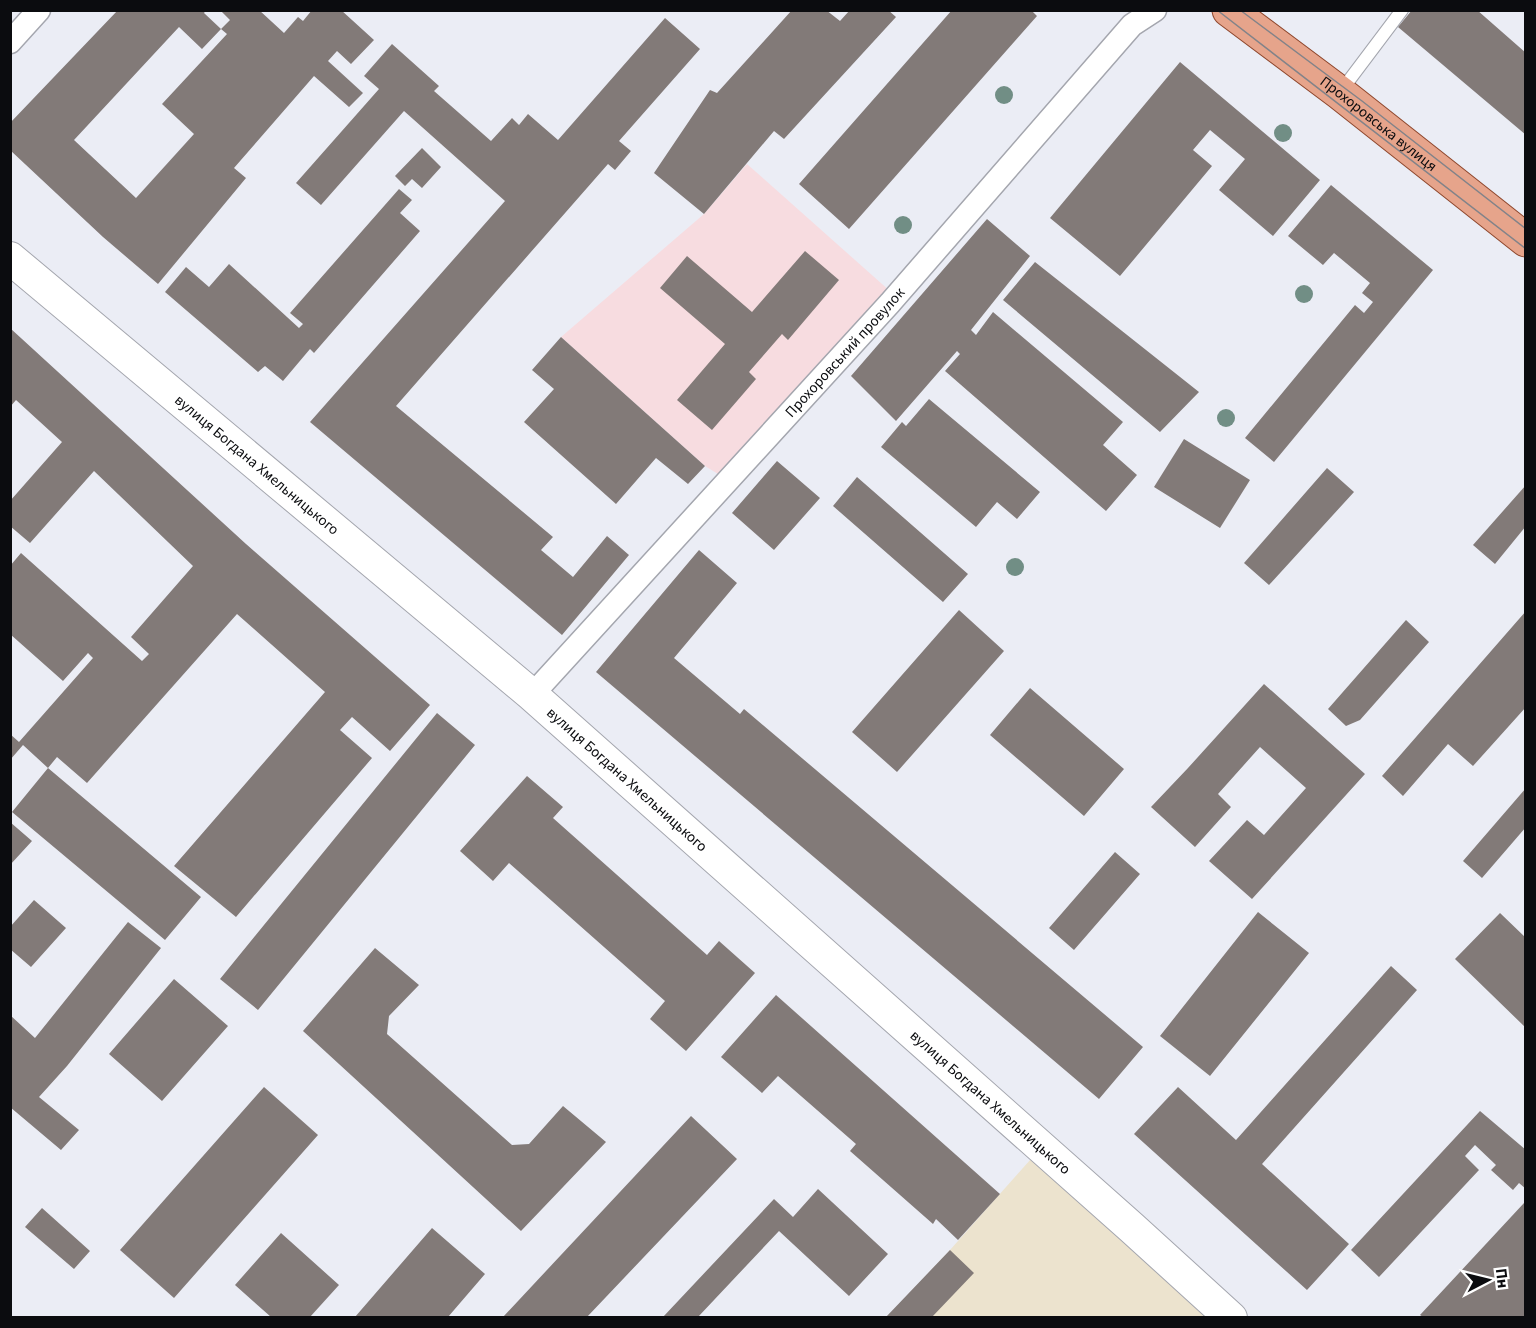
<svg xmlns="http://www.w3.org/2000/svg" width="1536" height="1328" viewBox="0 0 1536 1328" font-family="'Source Sans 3',sans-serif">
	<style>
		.education { fill: #f7dce0 }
		.medical { fill: #ece3ce }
		.building { fill: #827a78; fill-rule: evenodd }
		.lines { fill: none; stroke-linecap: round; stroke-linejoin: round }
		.lane-casing { stroke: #a4a6ae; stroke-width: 14 }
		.street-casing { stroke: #a4a6ae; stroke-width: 25 }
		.secondary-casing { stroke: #a4a6ae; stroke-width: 34 }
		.primary-casing { stroke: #8e472d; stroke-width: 35 }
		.lane { stroke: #fff; stroke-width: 12 }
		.street { stroke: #fff; stroke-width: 22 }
		.secondary { stroke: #fff; stroke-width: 32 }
		.primary { stroke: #e6a48b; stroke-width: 33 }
		.tram { stroke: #828389; stroke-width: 1.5 }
		.tree { fill: #718e85 }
		.labels { text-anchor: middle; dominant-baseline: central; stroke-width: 4.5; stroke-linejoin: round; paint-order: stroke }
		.street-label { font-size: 15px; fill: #0b0c0f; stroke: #fff }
	</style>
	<rect width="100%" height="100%" fill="#ebedf5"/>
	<!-- education -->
	<path class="education" d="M 747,164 L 891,292 L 718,474 L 705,466 L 561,337 L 704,214 Z"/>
	<!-- medical -->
	<path class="medical" d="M 1039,1150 L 1228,1318 L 886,1318 L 950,1250 Z"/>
	<!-- building -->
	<path class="building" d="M 118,10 L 206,10 L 204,13 L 221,29 L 230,20 L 220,10 L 259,10 L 284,33 L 298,17 L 303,21 L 312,10 L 341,10 L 374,40 L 351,64 L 337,51 L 328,61 L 363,93 L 349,107 L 314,76 L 234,168 L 246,178 L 158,284 L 103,237 L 10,150 L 10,123 ZM 179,27 L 202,49 L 221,29 L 227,34 L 162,104 L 194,134 L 136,198 L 74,140 Z
		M 792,10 L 826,10 L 840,21 L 850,10 L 888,10 L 896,17 L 784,139 L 774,131 L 704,214 L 654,173 L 710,90 L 717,93 Z
		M 952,10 L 1031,10 L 1037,16 L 849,229 L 799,184 Z
		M 1412,10 L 1477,10 L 1526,53 L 1526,135 L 1398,27 Z
		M 665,18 L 700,49 L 619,141 L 631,151 L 615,170 L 608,164 L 396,406 L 553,537 L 541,550 L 573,577 L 607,536 L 629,555 L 562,635 L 310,422 L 505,201 L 404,111 L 321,205 L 296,183 L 379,89 L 364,76 L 392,44 L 439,86 L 434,91 L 491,141 L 512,118 L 519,125 L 528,114 L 558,140 Z
		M 1180,62 L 1320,180 L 1273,236 L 1219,190 L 1245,159 L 1210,130 L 1193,150 L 1212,166 L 1120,276 L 1050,218 Z
		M 422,148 L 441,167 L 422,188 L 412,179 L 405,186 L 395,176 Z
		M 1331,185 L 1433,270 L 1274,462 L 1245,438 L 1355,305 L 1364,313 L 1373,302 L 1362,293 L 1370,283 L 1334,253 L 1323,265 L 1288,236 Z
		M 399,189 L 412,200 L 400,213 L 420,231 L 314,353 L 310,349 L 283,381 L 265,366 L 258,372 L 165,292 L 186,267 L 209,287 L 229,264 L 299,328 L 303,324 L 290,313 Z
		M 987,219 L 1030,256 L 971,330 L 976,335 L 993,312 L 1123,422 L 1103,445 L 1137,475 L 1106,511 L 945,371 L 960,354 L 957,351 L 896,421 L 851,376 Z
		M 805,251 L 839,280 L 788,340 L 782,334 L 749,372 L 756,379 L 712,430 L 677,400 L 725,344 L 660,288 L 687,256 L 752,312 Z
		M 1035,262 L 1199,392 L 1160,432 L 1003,300 Z
		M 10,328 L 246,544 L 430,705 L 390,751 L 352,717 L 340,730 L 372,758 L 236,917 L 174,866 L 325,692 L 237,614 L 87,783 L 57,757 L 48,768 L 23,745 L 10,760 L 10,734 L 19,742 L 93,658 L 88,653 L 63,681 L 10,634 L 10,566 L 21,553 L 142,661 L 149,654 L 131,637 L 193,566 L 94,471 L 30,543 L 10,526 L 10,501 L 62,442 L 16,400 L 10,407 Z
		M 561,337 L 705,466 L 688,484 L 656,458 L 616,504 L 524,422 L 554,389 L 532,370 Z
		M 929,399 L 1040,492 L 1017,519 L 997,502 L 976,527 L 881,447 L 902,422 L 906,426 Z
		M 1184,439 L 1250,480 L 1220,528 L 1154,487 Z
		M 777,461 L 820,498 L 774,550 L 732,513 Z
		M 1327,468 L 1354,492 L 1269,585 L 1244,563 Z
		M 857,477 L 968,574 L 943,602 L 833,506 Z
		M 1526,485 L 1526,526 L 1495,564 L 1473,545 Z
		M 699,550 L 737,583 L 674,658 L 740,714 L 744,709 L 1143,1047 L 1099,1099 L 596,672 Z
		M 959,610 L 1004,651 L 897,772 L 852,732 Z
		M 1526,611 L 1526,707 L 1473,766 L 1448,744 L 1403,796 L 1382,776 Z
		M 1406,620 L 1429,642 L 1360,720 L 1346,726 L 1328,709 Z
		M 1264,684 L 1365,774 L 1252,899 L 1209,861 L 1247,820 L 1264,835 L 1306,788 L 1260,747 L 1218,794 L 1231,807 L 1195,847 L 1151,807 L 1188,768 Z
		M 1030,688 L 1124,769 L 1084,816 L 990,735 Z
		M 437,713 L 475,745 L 258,1010 L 220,979 Z
		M 48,768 L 201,897 L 165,940 L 12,812 Z
		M 527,776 L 563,807 L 553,818 L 707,955 L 719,941 L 755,973 L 686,1051 L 650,1019 L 665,1001 L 509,863 L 493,881 L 460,851 Z
		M 1526,788 L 1526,827 L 1482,878 L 1463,861 Z
		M 10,822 L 32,841 L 10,865 Z
		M 1115,852 L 1140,874 L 1074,950 L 1049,928 Z
		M 34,900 L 66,928 L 31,967 L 10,949 L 10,927 Z
		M 1258,912 L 1309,953 L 1210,1076 L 1160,1036 Z
		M 1500,913 L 1526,938 L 1526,1028 L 1455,959 Z
		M 128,922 L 161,948 L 67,1066 L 39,1097 L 79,1130 L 61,1150 L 10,1107 L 10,1015 L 35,1038 Z
		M 375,948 L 419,985 L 389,1016 L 387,1034 L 512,1145 L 529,1144 L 563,1106 L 606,1142 L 521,1231 L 303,1031 Z
		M 1391,966 L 1417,990 L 1262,1164 L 1349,1244 L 1307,1290 L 1134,1134 L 1178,1087 L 1236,1140 Z
		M 174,979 L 228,1026 L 162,1101 L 109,1054 Z
		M 776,995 L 1000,1194 L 958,1240 L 936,1219 L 933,1224 L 850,1151 L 856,1144 L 778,1076 L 762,1093 L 721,1057 Z
		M 264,1087 L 318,1135 L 174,1298 L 120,1250 Z
		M 1480,1111 L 1526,1150 L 1526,1189 L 1519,1183 L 1513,1190 L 1491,1170 L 1496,1165 L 1475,1145 L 1465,1156 L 1479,1170 L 1379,1277 L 1351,1250 Z
		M 691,1116 L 737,1159 L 587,1317 L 503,1317 Z
		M 818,1189 L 888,1254 L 849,1296 L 779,1231 L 698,1317 L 663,1317 L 774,1199 L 793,1217 Z
		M 1524,1203 L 1526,1204 L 1526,1317 L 1423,1317 L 1420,1315 Z
		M 42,1208 L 90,1251 L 74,1269 L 25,1227 Z
		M 432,1228 L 485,1274 L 448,1317 L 355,1317 Z
		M 281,1233 L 339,1285 L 310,1317 L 271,1317 L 235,1285 Z
		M 950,1250 L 974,1273 L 932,1317 L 886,1317 Z"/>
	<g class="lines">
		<!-- lane casing -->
		<g class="lane-casing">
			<path id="lane" d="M 1341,91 L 1402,10"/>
		</g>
		<!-- street casing -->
		<g class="street-casing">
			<g id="street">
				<path d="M 10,42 L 39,10"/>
				<path id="s1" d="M 532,695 L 890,303 L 1132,25 L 1155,10"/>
			</g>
		</g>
		<!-- secondary casing -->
		<g class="secondary-casing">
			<g id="secondary">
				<path id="s2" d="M 10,258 L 532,695 L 1131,1227 L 1231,1318"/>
			</g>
		</g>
		<!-- primary casing -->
		<g class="primary-casing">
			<g id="primary">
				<path id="s3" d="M 1229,10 L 1340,93 L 1526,240"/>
			</g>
		</g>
		<!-- lane -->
		<use href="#lane" class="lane"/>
		<!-- street -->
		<use href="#street" class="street"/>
		<!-- secondary -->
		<use href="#secondary" class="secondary"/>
		<!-- primary -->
		<use href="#primary" class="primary"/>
		<!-- tram -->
		<path class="tram" d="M 1217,10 L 1526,249
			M 1240,10 L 1362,101 L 1526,229"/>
	</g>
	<!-- trees -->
	<g class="tree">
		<circle cx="1004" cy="95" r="9"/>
		<circle cx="1283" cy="133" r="9"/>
		<circle cx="903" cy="225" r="9"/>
		<circle cx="1304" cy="294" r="9"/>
		<circle cx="1226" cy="418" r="9"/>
		<circle cx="1015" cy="567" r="9"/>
	</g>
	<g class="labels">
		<!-- street labels -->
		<g class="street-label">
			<text stroke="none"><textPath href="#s3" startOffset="188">Прохоровська вулиця</textPath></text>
			<text stroke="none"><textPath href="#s1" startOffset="464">Прохоровський провулок</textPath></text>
			<text stroke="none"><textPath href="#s2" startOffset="322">вулиця Богдана Хмельницького</textPath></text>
			<text stroke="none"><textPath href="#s2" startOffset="808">вулиця Богдана Хмельницького</textPath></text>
			<text stroke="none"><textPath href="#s2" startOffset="1294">вулиця Богдана Хмельницького</textPath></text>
		</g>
	</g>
	<!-- border -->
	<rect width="1536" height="1328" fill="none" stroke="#0b0c0f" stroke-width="24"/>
	<!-- north arrow -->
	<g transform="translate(1488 1280) rotate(83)" stroke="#ffffff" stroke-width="4.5" paint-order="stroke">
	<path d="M0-4.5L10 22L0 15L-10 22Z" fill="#0b0c0f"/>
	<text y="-9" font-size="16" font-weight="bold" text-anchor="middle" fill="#0b0c0f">Пн</text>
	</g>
</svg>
